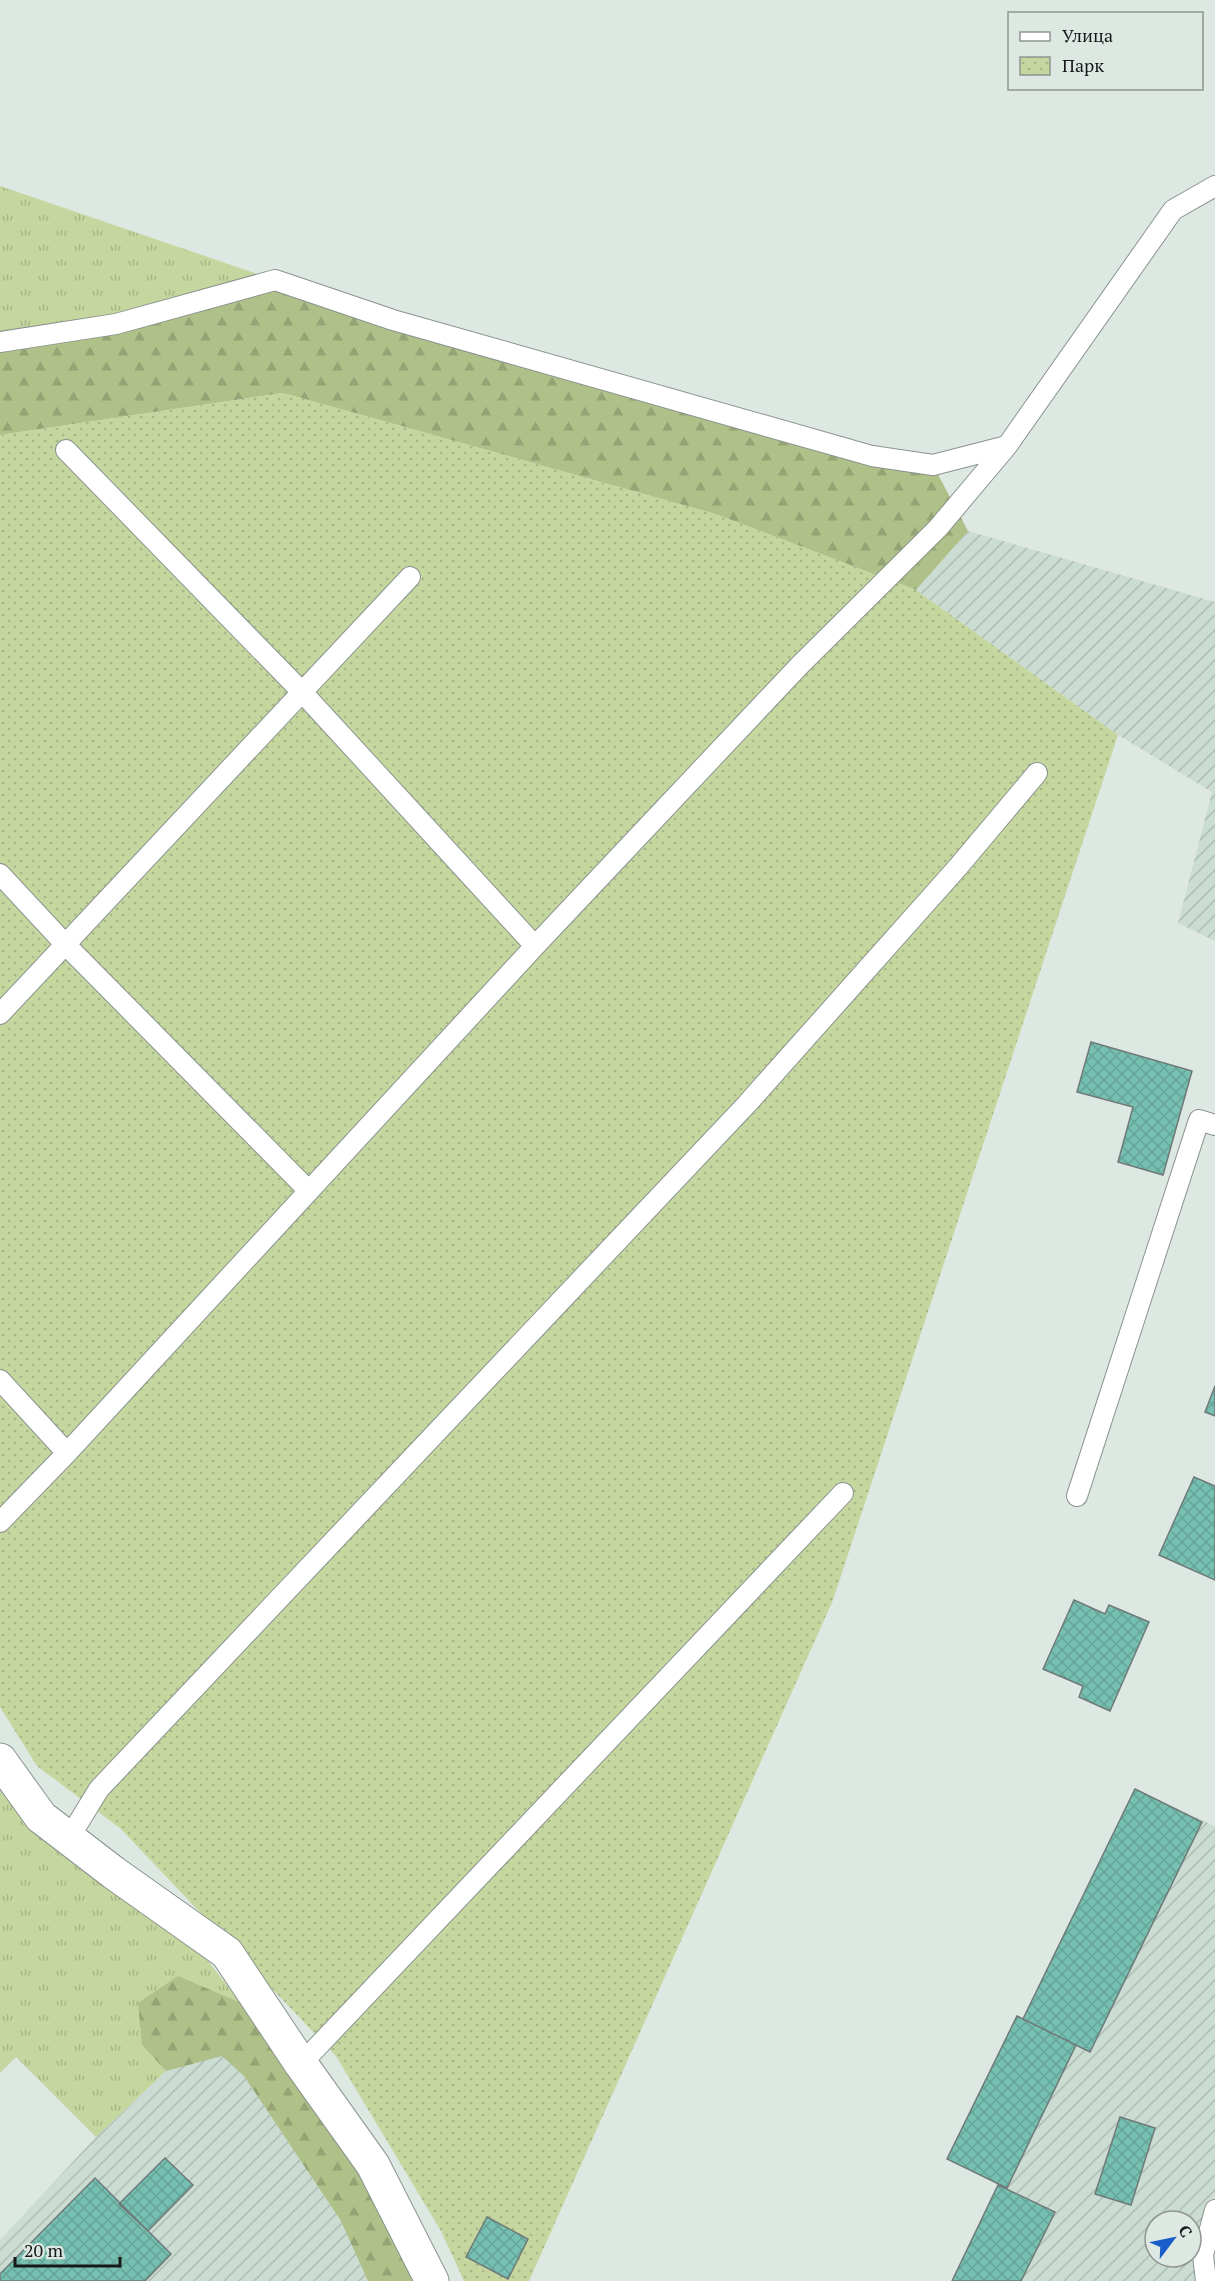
<svg xmlns="http://www.w3.org/2000/svg" width="1215" height="2281" viewBox="0 0 1215 2281" font-family="'PT Serif',serif">
	<style>
		.industrial { fill: url(#industrial-furrows); fill-rule: evenodd }
		.grass { fill: url(#grass-tufts) }
		.forest { fill: url(#forest-firs) }
		.park { fill: url(#park-dots) }
		.building { fill: url(#building-cross-hatch); stroke: #6f7a78; stroke-width: 1.5 }
		.lines { fill: none; stroke-linecap: round; stroke-linejoin: round }
		.lane-casing { stroke: #8a948e; stroke-width: 22 }
		.street-casing { stroke: #8a948e; stroke-width: 35 }
		.lane { stroke: #fff; stroke-width: 20 }
		.street { stroke: #fff; stroke-width: 33 }
	</style>
	<defs>
		<pattern id="industrial-furrows" width="10" height="10" patternUnits="userSpaceOnUse" patternTransform="scale(1.5)"><rect width="10" height="10" fill="#cbdcd2"/><path d="M-1 1l2-2M0 10L10 0M9 11l2-2" fill="none" stroke="#aebcb4"/></pattern>
		<pattern id="grass-tufts" width="24" height="20" patternUnits="userSpaceOnUse" patternTransform="scale(1.5)"><rect width="24" height="20" fill="#c5d69f"/><path d="M3 7l-1-3M5 7V3M7 7l1-3M15 17l-1-3M17 17v-4M19 17l1-3" fill="none" stroke="#a8b788"/></pattern>
		<pattern id="forest-firs" width="22" height="20" patternUnits="userSpaceOnUse" patternTransform="scale(1.5)"><rect width="22" height="20" fill="#afc088"/><path d="M5 1l3.5 6h-7zM16 11l3.5 6h-7z" fill="#96a475"/></pattern>
		<pattern id="park-dots" width="8" height="8" patternUnits="userSpaceOnUse" patternTransform="scale(1.5)"><rect width="8" height="8" fill="#c5d69f"/><path d="M2 2h.1M6 6h.1" fill="none" stroke="#a8b788" stroke-width="1.8" stroke-linecap="round"/></pattern>
		<pattern id="building-cross-hatch" width="8" height="8" patternUnits="userSpaceOnUse" patternTransform="scale(1.5)"><rect width="8" height="8" fill="#76c0b2"/><path d="M0 0l8 8M0 8l8-8" fill="none" stroke="#65a498"/></pattern>
	</defs>
	<rect width="100%" height="100%" fill="#dee8e2"/>
	<!-- industrial -->
	<path class="industrial" d="M 968,531 L 1215,602 L 1215,941 L 1178,923 L 1212,792 L 1118,735 L 916,590 Z
		M 1135,1789 L 1215,1826 L 1215,2281 L 952,2281 L 998,2185 L 947,2159 L 1017,2016 L 1023,2019 ZM 1155,2221 L 1191,2221 L 1191,2257 L 1155,2257 Z
		M 211,2029 L 421,2281 L 0,2281 L 0,2240 L 96,2137 Z"/>
	<!-- grass -->
	<path class="grass" d="M 0,186 L 275,280 L 0,342 Z
		M 0,1768 L 201,1952 L 241,2003 L 142,2045 L 166,2071 L 96,2137 L 16,2057 L 0,2073 Z"/>
	<!-- forest -->
	<path class="forest" d="M 275,280 L 933,465 L 968,531 L 916,590 L 715,514 L 283,393 L 0,435 L 0,342 Z
		M 178,1976 L 241,2003 L 353,2150 L 421,2281 L 368,2281 L 341,2221 L 244,2076 L 222,2056 L 166,2071 L 142,2045 L 138,2003 Z"/>
	<!-- park -->
	<path class="park" d="M 283,393 L 715,514 L 916,590 L 1118,735 L 833,1600 L 529,2281 L 464,2281 L 441,2231 L 336,2056 L 121,1829 L 37,1766 L 0,1707 L 0,435 Z"/>
	<!-- building -->
	<path class="building" d="M 1091,1042 L 1192,1071 L 1163,1175 L 1118,1162 L 1133,1107 L 1077,1092 Z
		M 1215,1386 L 1215,1416 L 1205,1412 Z
		M 1194,1477 L 1215,1486 L 1215,1580 L 1159,1555 Z
		M 1074,1600 L 1105,1614 L 1109,1605 L 1149,1622 L 1110,1711 L 1079,1697 L 1083,1686 L 1043,1669 Z
		M 1135,1789 L 1202,1822 L 1090,2052 L 1023,2019 Z
		M 1017,2016 L 1076,2045 L 1007,2188 L 947,2159 Z
		M 1120,2117 L 1155,2128 L 1131,2205 L 1095,2194 Z
		M 165,2158 L 193,2185 L 148,2231 L 119,2204 Z
		M 95,2178 L 171,2254 L 145,2281 L 0,2281 L 0,2274 Z
		M 998,2185 L 1055,2212 L 1021,2281 L 952,2281 Z
		M 487,2217 L 528,2239 L 508,2279 L 466,2257 Z"/>
	<g class="lines">
		<!-- lane casing -->
		<g class="lane-casing">
			<path id="lane" d="M 0,342 L 116,324 L 275,280 L 393,320 L 872,456 L 933,465 L 1007,446 L 1173,210 L 1215,186
				M 66,450 L 302,692 L 535,946
				M 0,874 L 65,944 L 308,1190
				M 0,1014 L 410,577
				M 0,1380 L 67,1453
				M 1077,1496 L 1199,1120 L 1215,1125
				M 0,1522 L 67,1453 L 535,946 L 799,666 L 938,528 L 1007,446
				M 69,1838 L 99,1789 L 747,1104 L 958,867 L 1037,773
				M 301,2064 L 843,1493
				M 1206,2281 L 1203,2255 L 1215,2210"/>
		</g>
		<!-- street casing -->
		<g class="street-casing">
			<path id="street" d="M 0,1760 L 41,1817 L 114,1873 L 227,1953 L 301,2064 L 373,2165 L 432,2281"/>
		</g>
		<!-- lane -->
		<use href="#lane" class="lane"/>
		<!-- street -->
		<use href="#street" class="street"/>
	</g>
	<!-- legend -->
	<rect x="1008" y="12" width="195" height="78" fill="#dee8e2" stroke="#8e9591" stroke-width="1.5"/>
	<rect x="1020" y="32" width="30" height="9" fill="#ffffff" stroke="#8e9591" stroke-width="1.5"/>
	<text x="1062" y="42" font-size="18" fill="#161917">Улица</text>
	<rect x="1020" y="57" width="30" height="18" fill="url(#park-dots)" stroke="#8e9591" stroke-width="1.5"/>
	<text x="1062" y="72" font-size="18" fill="#161917">Парк</text>
	<!-- north arrow -->
	<g transform="translate(1173 2239) rotate(58)"><circle r="28" fill="#dee8e2" stroke="#8e9591" stroke-width="1.5"/>
	<path d="M0-4.5L10 22L0 15L-10 22Z" fill="#185dc8"/>
	<text y="-9" font-size="16" font-weight="bold" text-anchor="middle" fill="#161917">С</text>
	</g>
	<!-- scale -->
	<path d="M15 2257v9h105v-9" fill="none" stroke="#161917" stroke-width="3"/>
	<text x="24" y="2257" font-size="18" fill="#161917" stroke="#dee8e2" stroke-width="4.5" paint-order="stroke">20 m</text>
</svg>
